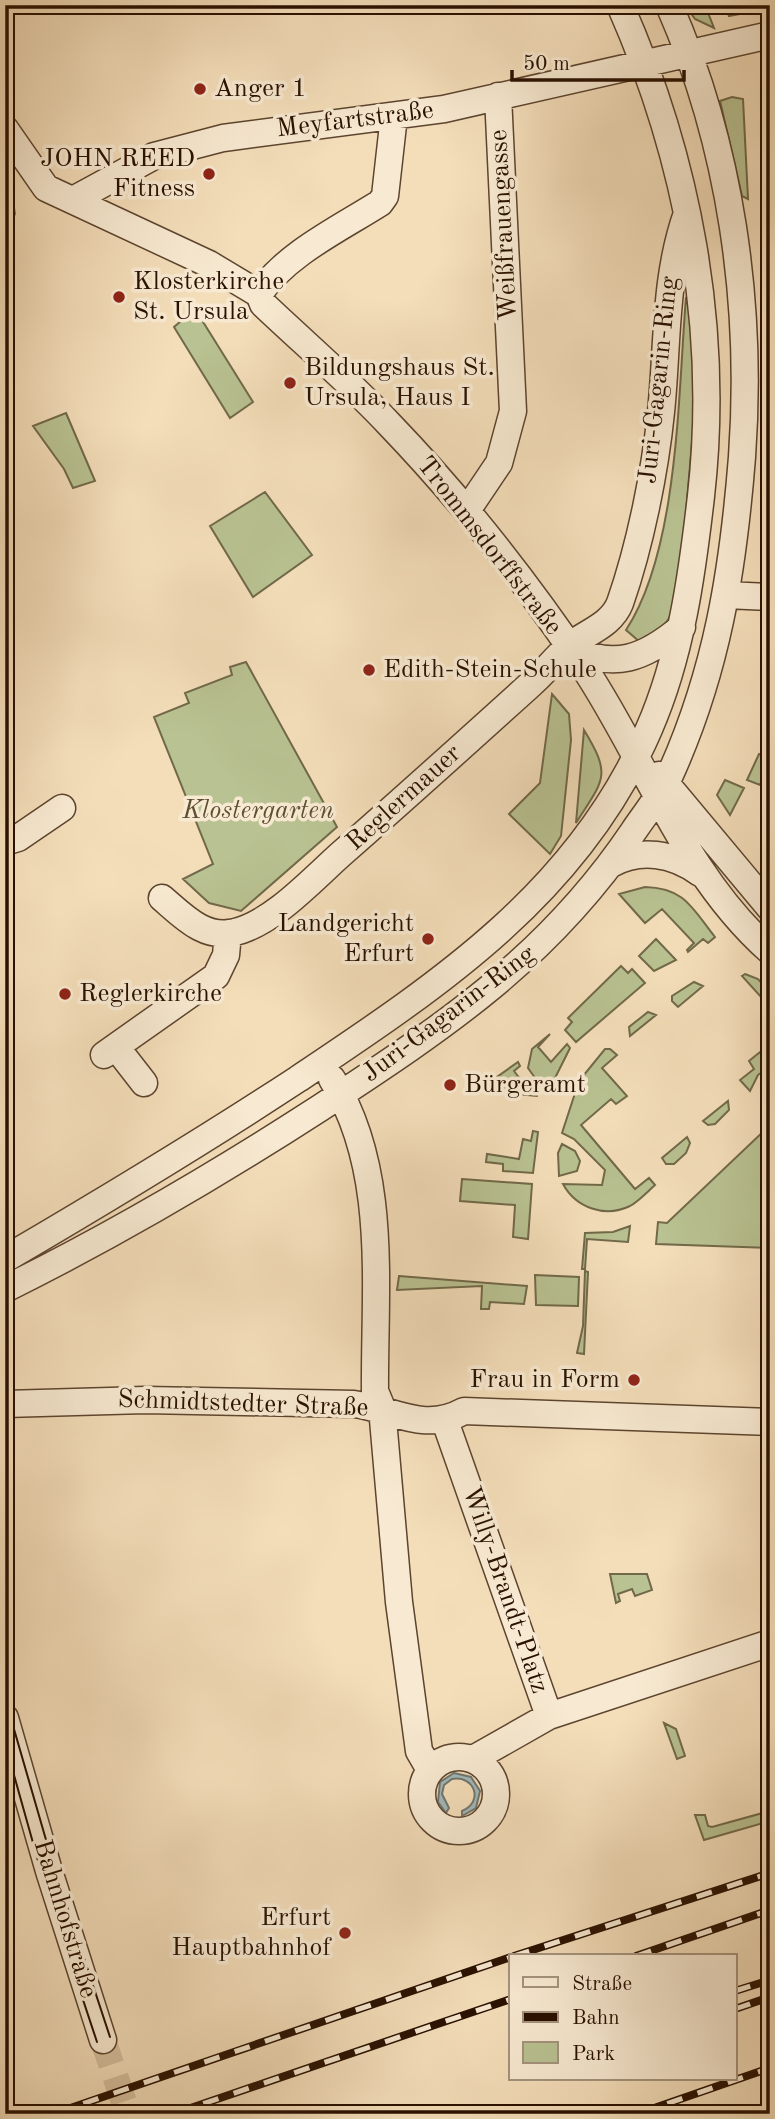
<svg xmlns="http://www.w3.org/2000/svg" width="775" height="2119" viewBox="0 0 775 2119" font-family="'Old Standard TT',serif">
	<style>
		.green { fill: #b9c292; stroke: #716949; stroke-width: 2 }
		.water { fill: #a1b9ba; stroke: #717570; stroke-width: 2 }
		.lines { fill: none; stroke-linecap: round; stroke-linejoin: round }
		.minor-tunnel { stroke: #d6bf9e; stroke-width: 26; stroke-dasharray: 26 13; stroke-linecap: butt }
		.minor-casing { stroke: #5c442e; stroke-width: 29 }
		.minor { stroke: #f8ead2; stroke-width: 26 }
		.tram { stroke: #291000; stroke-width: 2 }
		.rail-casing { stroke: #291000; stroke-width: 8 }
		.rail { stroke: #f8ead2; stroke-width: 5; stroke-dasharray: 16; stroke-linecap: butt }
		.poi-dot { fill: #8f2418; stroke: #f8ead2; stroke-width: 2.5 }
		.labels { text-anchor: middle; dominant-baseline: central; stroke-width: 7; stroke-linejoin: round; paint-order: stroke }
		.poi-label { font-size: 26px; fill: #291000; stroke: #f8ead2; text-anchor: start }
		.street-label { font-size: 26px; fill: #291000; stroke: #f8ead2 }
		.park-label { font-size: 26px; font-style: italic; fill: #5b4e33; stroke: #f8ead2 }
	</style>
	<rect width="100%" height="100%" fill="#f4deba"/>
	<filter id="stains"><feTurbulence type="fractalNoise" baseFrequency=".00286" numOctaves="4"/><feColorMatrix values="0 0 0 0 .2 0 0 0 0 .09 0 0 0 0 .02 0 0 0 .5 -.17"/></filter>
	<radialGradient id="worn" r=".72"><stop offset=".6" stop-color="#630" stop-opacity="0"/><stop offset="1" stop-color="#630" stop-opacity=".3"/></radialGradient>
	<!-- green -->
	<path class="green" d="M 685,5 L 705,5 L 714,28 L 695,19 Z
		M 725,5 L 770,5 L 770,8 L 729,16 Z
		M 732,97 L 743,99 L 748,199 L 742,196 L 720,101 Z
		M 686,297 C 703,362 692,435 687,501 C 684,536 683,575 673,609 C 668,626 655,633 641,643 L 626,630 C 679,549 678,393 686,297 Z
		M 195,309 L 253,402 L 230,418 L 174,327 Z
		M 66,413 L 95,481 L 73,488 L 64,469 L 33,426 Z
		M 265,492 L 312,555 L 253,597 L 210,526 Z
		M 246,662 L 337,827 L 241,911 L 209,903 L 183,879 L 213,864 L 154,717 L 189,703 L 185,693 L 232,675 L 230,667 Z
		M 552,694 L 569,714 L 571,740 L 561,836 L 550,854 L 509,814 L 540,783 Z
		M 584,730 C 612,776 604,779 576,823 Z
		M 759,754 L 770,758 L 760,785 L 747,780 Z
		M 725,780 L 744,788 L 730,815 L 717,795 Z
		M 645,887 C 685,888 692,908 715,937 L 708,943 L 703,939 L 688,952 L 687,950 L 694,943 L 662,909 L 645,923 L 619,894 Z
		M 656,939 L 676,960 L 654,971 L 639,956 Z
		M 621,966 L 628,973 L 632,969 L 645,983 L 576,1042 L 565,1030 L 572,1022 L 568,1018 Z
		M 745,974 L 758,979 L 770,992 L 770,1007 L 742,976 Z
		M 694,982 L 703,986 L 678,1007 L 672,1001 L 672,996 Z
		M 648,1012 L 656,1015 L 630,1036 L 629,1027 Z
		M 550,1034 L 538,1047 L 551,1062 L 567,1044 L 570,1048 L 551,1086 L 538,1082 L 528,1068 L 532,1049 Z
		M 605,1049 L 610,1049 L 617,1055 L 602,1068 L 627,1096 L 616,1104 L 611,1099 L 581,1125 L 635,1189 L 649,1178 L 655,1185 C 647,1192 639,1201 630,1206 C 605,1218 576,1208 563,1184 L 602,1185 L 605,1170 L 574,1139 L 562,1133 L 579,1081 Z
		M 760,1052 L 770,1061 L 770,1067 L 758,1075 L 750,1091 L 740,1080 L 754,1069 L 749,1061 Z
		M 518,1062 L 520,1066 L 514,1071 L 524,1084 L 531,1080 L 539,1090 L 537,1096 L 493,1092 L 487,1084 Z
		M 728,1101 L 729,1110 L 715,1124 L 708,1125 L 703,1121 Z
		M 768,1127 L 770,1248 L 656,1244 L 658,1222 L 667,1223 Z
		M 533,1131 L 538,1132 L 533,1173 L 503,1171 L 503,1164 L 486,1162 L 487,1154 L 519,1159 L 523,1139 L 531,1141 Z
		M 687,1137 L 690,1143 L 686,1153 L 674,1164 L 666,1164 L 662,1158 Z
		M 562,1144 L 575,1151 L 580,1161 L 577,1171 L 559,1176 L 558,1153 Z
		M 462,1179 L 532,1184 L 528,1239 L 513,1237 L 515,1205 L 460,1201 Z
		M 630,1226 L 628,1242 L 587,1239 L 585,1269 L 582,1269 L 585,1233 L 613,1232 Z
		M 585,1271 L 588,1272 L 584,1354 L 577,1353 L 583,1326 Z
		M 535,1275 L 579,1277 L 578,1306 L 536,1305 Z
		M 399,1276 L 527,1286 L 524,1304 L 490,1302 L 489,1309 L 481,1309 L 482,1286 L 397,1290 Z
		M 647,1574 L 652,1590 L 635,1596 L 632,1589 L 618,1594 L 620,1601 L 616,1603 L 610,1574 Z
		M 664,1723 L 676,1729 L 685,1756 L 677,1759 Z
		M 770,1811 L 770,1821 L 704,1840 L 695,1815 L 705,1815 L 708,1826 L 712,1827 Z"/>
	<!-- water -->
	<path class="water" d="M 5,203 L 14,208 L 15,214 L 10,222 L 12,229 L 5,247 Z
		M 454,1773 L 471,1777 L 480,1791 L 476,1808 L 462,1816 L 462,1811 C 484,1802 475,1775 452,1779 L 444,1785 L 442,1794 L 449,1808 L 446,1813 L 438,1802 L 440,1782 Z"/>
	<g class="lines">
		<!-- minor-tunnel -->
		<path class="minor-tunnel" d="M 103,2040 L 128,2114"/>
		<!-- minor casing -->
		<g class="minor-casing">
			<path id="minor" d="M 5,129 L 46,188 L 209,264 L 259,294 L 263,304 C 305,344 350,382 390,425 C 462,500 527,583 585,669 C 647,763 684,875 770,951
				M 73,200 L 154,156 L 223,138 L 444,109 L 770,35
				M 259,294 C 286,254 339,229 380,203 L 385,196 L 394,116
				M 468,509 L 499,463 L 513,411 L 498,96
				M 726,595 L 770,597
				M 569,647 C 614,671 645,658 682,627
				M 659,775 L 770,908
				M 5,842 L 18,838 L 62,808
				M 611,864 C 640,848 673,853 700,873
				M 162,898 C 183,916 205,940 235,932 C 273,923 313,879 341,854 C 405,798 468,741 531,684 C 544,673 555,658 568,647 C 586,632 611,626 620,603 C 640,546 655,472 661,412 C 668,344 664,278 687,213
				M 116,1047 L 144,1083
				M 104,1055 L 216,976 L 226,955 L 228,933
				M 332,1079 C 389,1170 374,1288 375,1391 L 382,1408 L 399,1602 L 419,1751 L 430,1770
				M 5,1259 C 104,1201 202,1142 298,1079 C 440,984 579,892 649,729 C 681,656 692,575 701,496 C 720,328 688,159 620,5
				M 5,1289 C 114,1235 218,1174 320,1108 C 445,1026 548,958 633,832 C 645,814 660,796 669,777 C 717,672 733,571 742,457 C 753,304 731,146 669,5
				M 5,1404 L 145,1400 L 354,1404 C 395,1410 424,1433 464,1411 L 770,1422
				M 445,1421 L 549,1716
				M 5,1718 L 49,1871 L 103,2040
				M422 1794a37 37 0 1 1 74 0a37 37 0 1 1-74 0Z
				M 473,1759 L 549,1716 L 770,1643"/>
		</g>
		<!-- minor -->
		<use href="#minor" class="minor"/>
		<!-- tram -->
		<path class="tram" d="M 5,1698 L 53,1864 L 110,2037
			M 5,1743 L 44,1882 L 97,2042"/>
		<!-- rail casing -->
		<g class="rail-casing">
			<path id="rail" d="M 514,1956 L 770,1873
				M 636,1956 L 770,1910
				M 735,1991 L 770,1980
				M 735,2009 L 770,1997
				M 53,2114 L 511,1957
				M 173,2114 L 511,1999
				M 637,2114 L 770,2068
				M 749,2114 L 770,2107"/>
		</g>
		<!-- rail -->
		<use href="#rail" class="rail"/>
	</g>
	<!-- markers -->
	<g class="poi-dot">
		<circle cx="200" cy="89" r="7"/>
		<circle cx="209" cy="174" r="7"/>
		<circle cx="119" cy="297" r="7"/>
		<circle cx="290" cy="383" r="7"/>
		<circle cx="369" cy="670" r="7"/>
		<circle cx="428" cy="939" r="7"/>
		<circle cx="65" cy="994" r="7"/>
		<circle cx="450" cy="1085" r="7"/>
		<circle cx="634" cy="1380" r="7"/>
		<circle cx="345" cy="1933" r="7"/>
	</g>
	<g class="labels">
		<!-- poi labels -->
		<g class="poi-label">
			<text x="214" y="89">Anger 1</text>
			<text x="195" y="159" text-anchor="end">JOHN REED<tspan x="195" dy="30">Fitness</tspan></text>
			<text x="133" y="282">Klosterkirche<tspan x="133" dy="30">St. Ursula</tspan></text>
			<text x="304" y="368">Bildungshaus St.<tspan x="304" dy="30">Ursula, Haus I</tspan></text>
			<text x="383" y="670">Edith-Stein-Schule</text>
			<text x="414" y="924" text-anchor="end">Landgericht<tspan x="414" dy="30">Erfurt</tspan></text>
			<text x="79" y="994">Reglerkirche</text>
			<text x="464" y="1085">Bürgeramt</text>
			<text x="620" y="1380" text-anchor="end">Frau in Form</text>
			<text x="331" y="1918" text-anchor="end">Erfurt<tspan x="331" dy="30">Hauptbahnhof</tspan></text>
		</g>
		<!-- street labels -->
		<g class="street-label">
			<text transform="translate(355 120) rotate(-7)">Meyfartstraße</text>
			<text transform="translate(504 225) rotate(-93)">Weißfrauengasse</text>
			<text transform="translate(659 380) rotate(-84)">Juri-Gagarin-Ring</text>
			<text transform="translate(489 546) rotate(52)">Trommsdorffstraße</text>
			<text transform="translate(404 798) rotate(-42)">Reglermauer</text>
			<text transform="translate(449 1014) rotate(-37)">Juri-Gagarin-Ring</text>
			<text transform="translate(243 1404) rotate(2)">Schmidtstedter Straße</text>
			<text transform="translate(505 1590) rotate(71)">Willy-Brandt-Platz</text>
			<text transform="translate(65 1919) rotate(73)">Bahnhofstraße</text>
		</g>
		<!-- park labels -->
		<g class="park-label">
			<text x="258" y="811">Klostergarten</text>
		</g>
	</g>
	<!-- margin -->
	<rect width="775" height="2119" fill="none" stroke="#f4deba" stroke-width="28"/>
	<rect x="7" y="7" width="761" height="2105" fill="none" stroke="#291000" stroke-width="3.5"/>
	<rect x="14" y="14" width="747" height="2091" fill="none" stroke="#291000" stroke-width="2"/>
	<!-- legend -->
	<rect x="509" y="1954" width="228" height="126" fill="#f8ead2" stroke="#a5937e" stroke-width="2"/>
	<rect x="523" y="1977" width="35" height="10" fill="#f8ead2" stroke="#a5937e" stroke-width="2"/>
	<text x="572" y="1990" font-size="21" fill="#291000">Straße</text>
	<rect x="523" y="2012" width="35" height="10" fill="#291000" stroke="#a5937e" stroke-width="2"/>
	<text x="572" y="2024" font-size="21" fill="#291000">Bahn</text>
	<rect x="523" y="2042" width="35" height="21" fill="#b9c292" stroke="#a5937e" stroke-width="2"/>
	<text x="572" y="2060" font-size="21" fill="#291000">Park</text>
	<!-- scale -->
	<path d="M512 70v10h172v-10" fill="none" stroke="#291000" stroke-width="3.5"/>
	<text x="523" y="70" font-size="21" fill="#291000" stroke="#f8ead2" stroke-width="5" paint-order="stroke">50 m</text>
	<rect width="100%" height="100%" filter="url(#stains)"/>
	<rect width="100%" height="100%" fill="url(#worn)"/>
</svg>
